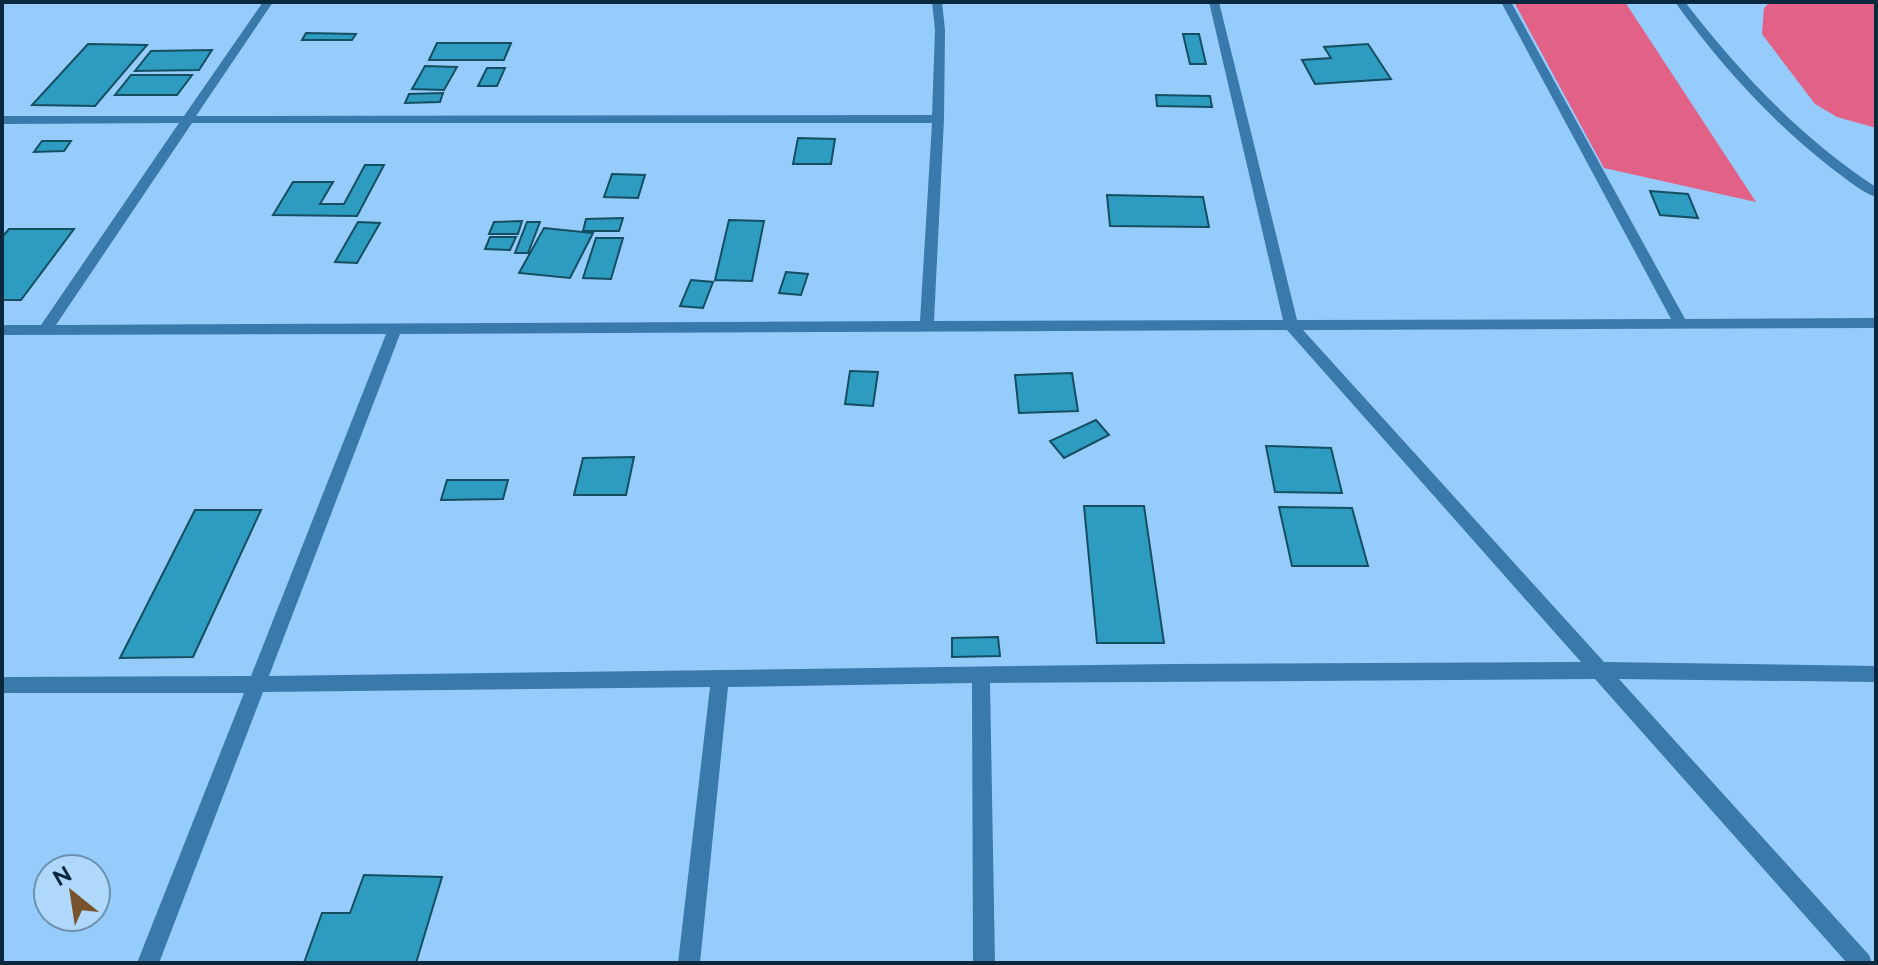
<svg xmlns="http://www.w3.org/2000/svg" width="1878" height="965" viewBox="0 0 1878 965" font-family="Raleway,sans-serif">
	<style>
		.forest { fill: #e26186 }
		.building { fill: #2e9cc0; stroke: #154e61; stroke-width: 2 }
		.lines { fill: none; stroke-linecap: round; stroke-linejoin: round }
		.street { fill: #3a79ab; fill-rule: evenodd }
	</style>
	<rect width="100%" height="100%" fill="#96ccfb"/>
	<!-- forest -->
	<path class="forest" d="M 1514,2 L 1625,2 L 1756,202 L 1604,168 Z
		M 1770,2 L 1872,2 L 1876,5 L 1876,128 L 1837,117 L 1815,104 L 1762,34 L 1764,8 Z"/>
	<!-- building -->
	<path class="building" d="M 306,33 L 356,34 L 352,40 L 302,40 Z
		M 1183,34 L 1199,34 L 1206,64 L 1190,64 Z
		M 437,43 L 511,43 L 504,60 L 429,60 Z
		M 88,44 L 147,45 L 95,106 L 32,105 Z
		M 1368,44 L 1391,79 L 1315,84 L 1302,60 L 1331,58 L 1324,47 Z
		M 212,50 L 199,70 L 135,71 L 151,51 Z
		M 425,66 L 457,67 L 444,90 L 412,89 Z
		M 487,68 L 505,68 L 497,86 L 478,86 Z
		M 131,75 L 192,75 L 177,95 L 115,95 Z
		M 443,93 L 440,102 L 405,103 L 409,94 Z
		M 1156,95 L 1210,96 L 1212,107 L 1157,106 Z
		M 798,138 L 835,139 L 831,164 L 793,164 Z
		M 42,141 L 71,141 L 64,151 L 34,152 Z
		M 365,165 L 384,165 L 357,216 L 273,215 L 293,182 L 333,182 L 320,204 L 344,204 Z
		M 612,174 L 645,175 L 638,198 L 604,197 Z
		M 1650,191 L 1688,194 L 1698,218 L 1660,215 Z
		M 1107,195 L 1203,197 L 1209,227 L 1110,226 Z
		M 623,218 L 619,231 L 583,231 L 586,219 Z
		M 729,220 L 764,221 L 752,281 L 715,280 Z
		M 522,221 L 518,234 L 489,234 L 494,222 Z
		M 358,222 L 380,223 L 357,263 L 335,262 Z
		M 527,222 L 540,222 L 528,253 L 515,253 Z
		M 544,228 L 593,233 L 570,278 L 519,273 Z
		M 9,229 L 74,229 L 21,300 L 2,300 L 2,237 Z
		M 490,237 L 516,237 L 510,250 L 485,249 Z
		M 596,238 L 623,238 L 611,279 L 583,278 Z
		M 786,272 L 808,274 L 801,295 L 779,293 Z
		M 691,280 L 713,282 L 703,308 L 680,306 Z
		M 850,371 L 878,372 L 873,406 L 845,404 Z
		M 1072,373 L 1078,411 L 1019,413 L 1015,375 Z
		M 1096,420 L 1109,435 L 1064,458 L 1050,441 Z
		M 1266,446 L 1331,448 L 1342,493 L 1275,492 Z
		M 634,457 L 626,495 L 574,495 L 583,458 Z
		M 447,480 L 508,480 L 503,499 L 441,500 Z
		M 1084,506 L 1144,506 L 1164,643 L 1097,643 Z
		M 1279,507 L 1352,508 L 1368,566 L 1292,566 Z
		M 195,510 L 261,510 L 193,657 L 120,658 Z
		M 998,637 L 1000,656 L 952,657 L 952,638 Z
		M 364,875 L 442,877 L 416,963 L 304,963 L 322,913 L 350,913 Z"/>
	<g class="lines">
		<!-- street -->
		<path class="street" d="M 263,2 L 273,2 L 196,116 L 932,115 L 935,30 L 932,2 L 942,2 L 945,30 L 944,119 L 934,321 L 1283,320 L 1209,2 L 1219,2 L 1297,320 L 1671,319 L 1501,2 L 1511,2 L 1685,319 L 1876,318 L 1876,328 L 1303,330 L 1604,662 L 1876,666 L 1876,682 L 1619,679 L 1869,955 L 1872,963 L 1847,963 L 1595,679 L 990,683 L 995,963 L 973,963 L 972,683 L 728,687 L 700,963 L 678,963 L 710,687 L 263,692 L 159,963 L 137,963 L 244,693 L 2,693 L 2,677 L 251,676 L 386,334 L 2,335 L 2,325 L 41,325 L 179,123 L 2,124 L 2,116 L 184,116 ZM 192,123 L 932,123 L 920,321 L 56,325 ZM 1287,330 L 1581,662 L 1173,664 L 269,676 L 400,334 Z
			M 1675,2 L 1685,2 C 1740,73 1801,138 1876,187 L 1876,197 C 1859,191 1844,177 1830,167 C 1770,120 1719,63 1675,2 Z"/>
	</g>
	<!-- border -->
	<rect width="1878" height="965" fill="none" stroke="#09273d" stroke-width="8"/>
	<!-- north arrow -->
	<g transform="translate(72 893) rotate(330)"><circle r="38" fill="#afd8fb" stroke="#6d91af" stroke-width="2"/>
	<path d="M0-6L14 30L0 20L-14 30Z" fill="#78532d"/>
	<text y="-12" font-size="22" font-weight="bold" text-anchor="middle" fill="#09273d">N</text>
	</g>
</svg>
